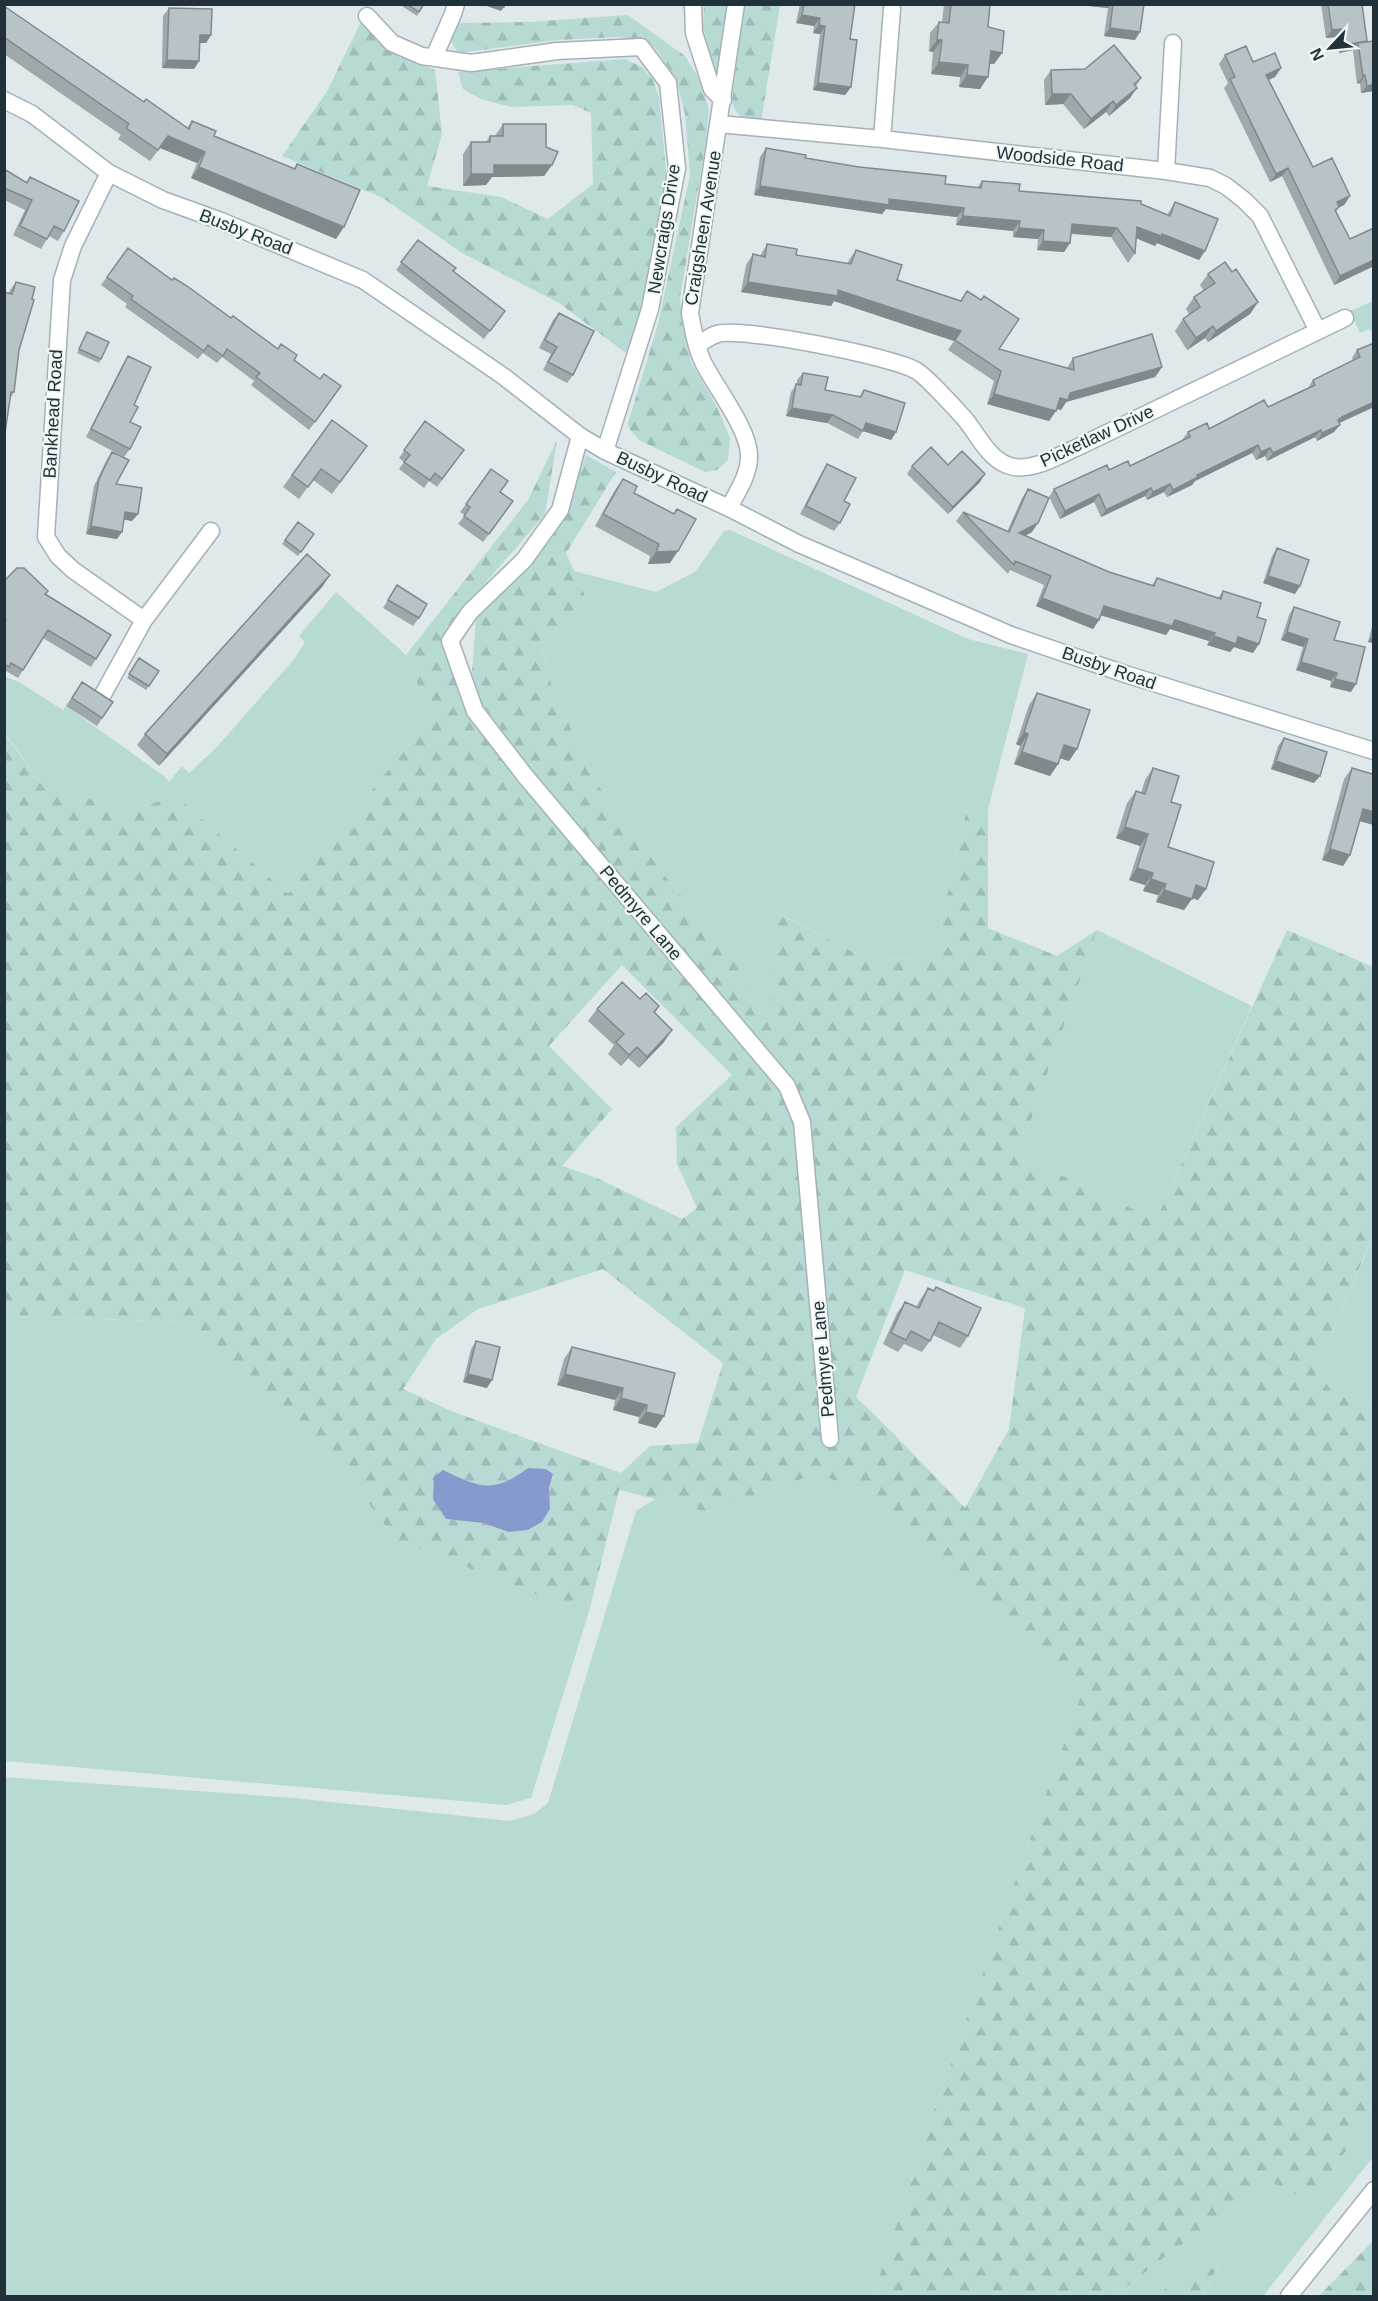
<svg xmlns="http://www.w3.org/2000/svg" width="1378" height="2301" viewBox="0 0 1378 2301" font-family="Arial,sans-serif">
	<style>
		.green { fill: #b8dad5 }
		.forest { fill: url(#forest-firs); fill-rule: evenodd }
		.water { fill: #879ace }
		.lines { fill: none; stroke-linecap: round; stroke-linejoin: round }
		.minor-casing { stroke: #a6b1b5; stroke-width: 19 }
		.secondary-casing { stroke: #a0b2b8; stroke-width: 19 }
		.minor { stroke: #fff; stroke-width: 16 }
		.secondary { stroke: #fff; stroke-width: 16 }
		.wall { fill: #9da9ab }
		.shaded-wall { fill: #80898b }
		.building { fill: #b7c4c7; stroke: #80898b; stroke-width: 1.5 }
		.labels { text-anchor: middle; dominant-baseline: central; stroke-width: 4.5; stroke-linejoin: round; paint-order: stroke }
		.street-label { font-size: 18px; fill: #203139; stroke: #eff6f6 }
	</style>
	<defs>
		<pattern id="forest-firs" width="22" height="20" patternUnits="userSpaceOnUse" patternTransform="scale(1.5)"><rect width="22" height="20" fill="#b8dad5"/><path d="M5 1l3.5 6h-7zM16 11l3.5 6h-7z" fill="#9ebcb8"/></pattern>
	</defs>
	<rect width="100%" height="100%" fill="#dfe8ea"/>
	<!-- green -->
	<path class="green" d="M 1373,301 L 1373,335 L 1370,329 L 1360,333 L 1350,311 Z
		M 730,530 L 968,639 L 1028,654 L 988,809 L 968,804 L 933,958 L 867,959 L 774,911 L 770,1007 L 752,1000 L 734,959 L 670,882 L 594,780 L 551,684 L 541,644 L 586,598 L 574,571 L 656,592 L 695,572 L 724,531 Z
		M 336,592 L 406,655 L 431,717 L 288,895 L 176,796 L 134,809 L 45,789 L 5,733 L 4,676 L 19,682 L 63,710 L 66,706 L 164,776 L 169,782 L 182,766 L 189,773 L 216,748 L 295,658 L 305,642 L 299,636 Z
		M 1097,930 L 1252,1006 L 1156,1220 L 1019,1155 Z
		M 1373,1236 L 1373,1408 L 1333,1393 L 1317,1369 Z
		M 5,1316 L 185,1322 L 355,1485 L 395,1539 L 553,1601 L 590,1608 L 531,1798 L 506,1805 L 5,1761 Z
		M 815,1473 L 861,1488 L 1031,1649 L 1085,1684 L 934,2111 L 873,2296 L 5,2296 L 4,1777 L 293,1798 L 510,1821 L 534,1814 L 548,1803 L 636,1511 L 655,1499 L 708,1512 Z
		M 1373,2105 L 1373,2157 L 1263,2296 L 1202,2296 L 1218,2268 L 1180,2278 L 1156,2296 L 1115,2296 L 1166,2256 L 1271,2182 L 1314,2204 Z"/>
	<!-- forest -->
	<path class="forest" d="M 704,5 L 728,5 L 718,71 L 714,69 L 703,28 Z
		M 744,5 L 780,5 L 761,121 C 745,117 735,119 732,100 Z
		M 628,15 L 685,56 L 698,77 L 709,109 L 706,141 L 680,298 L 683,329 L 691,362 L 716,405 L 730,438 L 728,460 L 717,470 L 705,472 L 639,440 L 629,428 L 628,423 L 658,324 L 690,175 L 685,114 L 676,78 L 655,48 L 643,40 L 618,37 L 558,40 L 458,53 L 451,41 L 459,23 L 529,22 Z
		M 361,22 C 388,49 400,56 435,70 L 442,134 L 427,186 L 501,197 L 548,219 L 593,184 L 591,113 L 573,105 L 511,107 L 481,99 L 463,89 L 458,72 L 625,59 L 642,67 L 653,80 L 659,97 L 667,180 L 640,319 L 626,353 L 559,303 L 462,253 L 383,198 L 282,156 L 326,93 Z
		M 557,440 L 545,514 L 445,630 L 444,649 L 472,717 L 501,757 L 685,977 L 706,985 L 544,786 L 475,695 L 472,672 L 476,619 L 537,557 L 575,487 L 586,455 L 616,472 L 566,553 L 586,598 L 541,644 L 551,684 L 594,780 L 670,882 L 735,959 L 752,1000 L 770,1006 L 773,911 L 867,959 L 933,958 L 968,804 L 988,809 L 988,928 L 1057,956 L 1097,930 L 1019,1155 L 1156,1220 L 1287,930 L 1373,967 L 1373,1235 L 1317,1369 L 1333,1393 L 1373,1408 L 1373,2105 L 1314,2204 L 1271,2182 L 1166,2256 L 1115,2296 L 873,2296 L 934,2111 L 1085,1684 L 1031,1649 L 861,1488 L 815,1474 L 708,1512 L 619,1490 L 590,1608 L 553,1601 L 395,1539 L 355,1485 L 185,1322 L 5,1316 L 4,733 L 45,789 L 134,809 L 176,796 L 288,894 L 431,717 L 406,655 L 528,500 ZM 622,965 L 732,1075 L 676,1127 L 677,1164 L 697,1208 L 682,1219 L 597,1178 L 562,1166 L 612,1109 L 549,1046 ZM 603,1269 L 723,1363 L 698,1443 L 650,1446 L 621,1473 L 451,1411 L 403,1389 L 436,1339 L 478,1309 ZM 905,1270 L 1025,1308 L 1009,1429 L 965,1508 L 892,1432 L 856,1397 ZM 528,1468 L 553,1475 L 549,1488 L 550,1509 L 542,1522 L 528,1530 L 510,1532 L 483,1523 L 446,1519 L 443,1470 C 481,1488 493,1494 528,1468 Z
		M 1373,2241 L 1373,2296 L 1319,2296 Z
		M 1218,2267 L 1202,2296 L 1156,2296 L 1180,2278 Z"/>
	<!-- water -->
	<path class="water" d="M 528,1468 L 546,1469 L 553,1474 L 549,1488 L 550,1509 L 542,1522 L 528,1530 L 509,1532 L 483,1523 L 446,1519 L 433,1499 L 434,1477 L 443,1470 C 481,1488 493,1494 528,1468 Z"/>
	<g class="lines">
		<!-- minor casing -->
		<g class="minor-casing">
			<path id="minor" d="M 693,4 L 694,33 L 712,89 L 723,100
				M 367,16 L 392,43 L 422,56 L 471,63 L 557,51 L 641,47 L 668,83 L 677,168 L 650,309 L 605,451
				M 434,57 L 453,14 L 456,4
				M 719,124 L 882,139 L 1166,171 L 1210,178 L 1226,186 L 1244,200 L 1260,216 L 1318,331
				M 882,139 L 892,9
				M 1166,171 L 1173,43
				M 109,173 L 73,246 L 62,280 L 46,537 L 58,556 L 73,570 L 144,620
				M 697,345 C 703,342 710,336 717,334 C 742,327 890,356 915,370 C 924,374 956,409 964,418 C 977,433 987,457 1007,465 C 1029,474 1057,456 1076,448 L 1345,318
				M 580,436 L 560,510 L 524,560 L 470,612 L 450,641 L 475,711 L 526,777 L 787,1086 L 802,1122 L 830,1439
				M 729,508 C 737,492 749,475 749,457 C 750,430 715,387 703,362 C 696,347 693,330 690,313 L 736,4
				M 102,696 L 144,620 L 211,531"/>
		</g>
		<!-- secondary casing -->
		<g class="secondary-casing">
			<path id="secondary" d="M 4,100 L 32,114 L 109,173 L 163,200 L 221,221 L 363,280 L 503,376 L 580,436 L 605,451 L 729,508 L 799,544 L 1011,635 L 1128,675 L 1374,751
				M 1289,2296 L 1374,2190"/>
		</g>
		<!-- minor -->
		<use href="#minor" class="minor"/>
		<!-- secondary -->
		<use href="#secondary" class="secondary"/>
	</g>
	<!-- wall -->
	<path class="wall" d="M 399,4 L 424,4 L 417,16 Z
		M 800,4 L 855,4 L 850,39 L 851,87 L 845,95 L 813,90 L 820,34 L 813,33 L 814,26 L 796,23 Z
		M 944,4 L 990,4 L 988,27 L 1002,53 L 994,64 L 989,64 L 980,89 L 959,87 L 960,77 L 931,74 L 933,52 L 929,51 L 930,33 L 939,22 L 942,22 Z
		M 1089,4 L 1144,4 L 1135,40 L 1104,36 L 1108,8 L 1089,6 Z
		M 1321,4 L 1364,4 L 1362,7 L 1366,42 L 1374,41 L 1374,91 L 1361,93 L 1360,83 L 1357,84 L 1353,50 L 1339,53 L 1336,37 L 1326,38 Z
		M 4,6 L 144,102 L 187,128 L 192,121 L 214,136 L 294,169 L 297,164 L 336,239 L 191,178 L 197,163 L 160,148 L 150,161 L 118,139 L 121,135 L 4,54 Z
		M 169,8 L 211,35 L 206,43 L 200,43 L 199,61 L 194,69 L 162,68 L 163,16 Z
		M 1225,55 L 1281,68 L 1275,77 L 1269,80 L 1313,167 L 1350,196 L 1344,205 L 1339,207 L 1336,212 L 1350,239 L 1374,266 L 1334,285 L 1282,176 L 1270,182 L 1224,88 L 1228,83 L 1219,64 Z
		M 1051,70 L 1141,78 L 1136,86 L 1130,98 L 1109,116 L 1106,112 L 1084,129 L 1063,104 L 1045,105 L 1044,80 Z
		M 503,124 L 546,147 L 552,165 L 544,176 L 492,177 L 486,185 L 463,186 L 463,154 L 471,142 L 486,142 L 490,136 L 495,136 Z
		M 766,148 L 805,158 L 945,184 L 977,188 L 982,181 L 1019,191 L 1141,204 L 1167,215 L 1175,202 L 1205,251 L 1199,260 L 1157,243 L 1155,246 L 1136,238 L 1135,253 L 1128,263 L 1111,237 L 1071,234 L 1070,243 L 1064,252 L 1037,250 L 1038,239 L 1013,237 L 1013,231 L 956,225 L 957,217 L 886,209 L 882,214 L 754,195 L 760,157 Z
		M 4,169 L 26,182 L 30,177 L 64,231 L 58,241 L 49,236 L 41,249 L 13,235 L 25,210 L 4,200 Z
		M 418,240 L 453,271 L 505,311 L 484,339 L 396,270 Z
		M 767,244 L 796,255 L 847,264 L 849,260 L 856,250 L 999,349 L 1067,368 L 1073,358 L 1162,367 L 1155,377 L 1066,402 L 1061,410 L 1057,409 L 1049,421 L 987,404 L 994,381 L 948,350 L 954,341 L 834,301 L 831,306 L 741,292 L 746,265 L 753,254 L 760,256 Z
		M 128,248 L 172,280 L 294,360 L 320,379 L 341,386 L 309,430 L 251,385 L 254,381 L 222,357 L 217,363 L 203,353 L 198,359 L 125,307 L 127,304 L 101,285 Z
		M 1232,272 L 1258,302 L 1250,314 L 1208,342 L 1205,338 L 1187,350 L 1175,331 L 1183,319 L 1189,314 L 1186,309 L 1194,297 L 1204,291 L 1200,285 L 1208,274 Z
		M 16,282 L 32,299 L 19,350 L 14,392 L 11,397 L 9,293 L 10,290 Z
		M 559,313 L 573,375 L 567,383 L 543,370 L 551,354 L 539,348 L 553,320 Z
		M 87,332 L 101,359 L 99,363 L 77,353 Z
		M 1374,343 L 1374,407 L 1339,423 L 1334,432 L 1317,441 L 1315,437 L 1267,461 L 1265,456 L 1256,460 L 1252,453 L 1195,481 L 1192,485 L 1167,497 L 1164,492 L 1147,500 L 1145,496 L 1101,517 L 1094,502 L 1060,519 L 1049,497 L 1054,489 L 1109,470 L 1130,466 L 1182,440 L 1188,432 L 1209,429 L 1268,407 L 1308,388 L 1313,380 L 1353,361 L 1352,358 L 1357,350 Z
		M 128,356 L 130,422 L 130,449 L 124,457 L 86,437 L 123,364 Z
		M 803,373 L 825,390 L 859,397 L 864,390 L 896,432 L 891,440 L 863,431 L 858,439 L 827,423 L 786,416 L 791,392 L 797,384 L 797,380 Z
		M 332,420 L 367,446 L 332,494 L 313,480 L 299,499 L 283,487 Z
		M 425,421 L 464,450 L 437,487 L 429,481 L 424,488 L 399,469 L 404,462 L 399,458 Z
		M 112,452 L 116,484 L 138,514 L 132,521 L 124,519 L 117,539 L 86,534 L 94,486 L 107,459 Z
		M 827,464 L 844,501 L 840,523 L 834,531 L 800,514 L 822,472 Z
		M 912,466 L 980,482 L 948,514 L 907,474 Z
		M 623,479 L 634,493 L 674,514 L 677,509 L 670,563 L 648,564 L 650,556 L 595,526 L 615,490 Z
		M 1028,489 L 1032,532 L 1025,536 L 1109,572 L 1152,585 L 1157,578 L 1218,598 L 1223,591 L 1257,617 L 1253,653 L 1234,647 L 1230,652 L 1207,645 L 1209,641 L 1170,629 L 1166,635 L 1100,615 L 1099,620 L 1093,629 L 1036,606 L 1044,585 L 1010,570 L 1008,574 L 956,521 L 963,512 L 1007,532 L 1022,498 Z
		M 501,492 L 513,501 L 483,542 L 458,524 L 465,515 L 460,512 L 466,504 Z
		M 298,522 L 314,534 L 298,556 L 282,544 Z
		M 1277,548 L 1295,594 L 1263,583 L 1272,556 Z
		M 330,575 L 322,587 L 159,766 L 137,745 L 145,734 Z
		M 4,581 L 48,591 L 46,595 L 96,659 L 91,667 L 43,638 L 18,678 L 6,671 L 4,673 Z
		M 397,585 L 419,618 L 413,626 L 383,608 Z
		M 1294,607 L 1334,640 L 1351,692 L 1330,687 L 1331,681 L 1296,670 L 1303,647 L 1281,640 L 1289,615 Z
		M 1374,619 L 1374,643 L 1368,642 Z
		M 139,658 L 159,671 L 146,690 L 127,678 Z
		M 82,682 L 113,702 L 97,726 L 66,706 Z
		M 1037,693 L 1077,749 L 1069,761 L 1060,758 L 1058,764 L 1050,776 L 1014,764 L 1020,746 L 1016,744 L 1029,705 Z
		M 1284,738 L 1314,783 L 1271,769 L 1278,746 Z
		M 1153,768 L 1171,802 L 1168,847 L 1206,889 L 1198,900 L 1192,898 L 1184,910 L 1156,902 L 1158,895 L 1143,891 L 1145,885 L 1129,880 L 1140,846 L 1116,838 L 1127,803 L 1136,791 L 1141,793 L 1145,780 Z
		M 1352,768 L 1371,774 L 1374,770 L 1374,825 L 1360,821 L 1350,855 L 1343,866 L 1322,860 L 1344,779 Z
		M 640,999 L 659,1006 L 655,1013 L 664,1042 L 639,1068 L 628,1058 L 621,1066 L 608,1054 L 614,1045 L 588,1021 L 597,1009 Z
		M 936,1287 L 968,1336 L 960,1348 L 933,1335 L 930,1341 L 922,1352 L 904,1344 L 898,1352 L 883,1344 L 897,1313 L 905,1302 L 916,1307 L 920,1300 L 928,1288 L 934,1291 Z
		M 476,1341 L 487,1388 L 463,1382 L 471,1349 Z
		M 572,1347 L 664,1416 L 656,1428 L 638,1423 L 639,1417 L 613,1410 L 615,1400 L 557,1385 L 564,1359 Z"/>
	<!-- shaded-wall -->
	<path class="shaded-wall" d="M 481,4 L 496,4 L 504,7 L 501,11 Z
		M 1090,4 L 1111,4 L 1108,8 L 1089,6 Z
		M 802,15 L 820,18 L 814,26 L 796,23 Z
		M 819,25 L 825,26 L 820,34 L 813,33 Z
		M 1110,28 L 1140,32 L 1135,40 L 1104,36 Z
		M 1341,29 L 1336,37 L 1326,38 L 1332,30 Z
		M 200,35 L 211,35 L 206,43 L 195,43 Z
		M 937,40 L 942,40 L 933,52 L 929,51 Z
		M 1367,41 L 1361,49 L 1358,43 L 1353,50 L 1339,53 L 1344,45 Z
		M 991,51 L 1002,53 L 994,64 L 982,63 Z
		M 167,60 L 199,61 L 194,69 L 162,68 Z
		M 939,62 L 968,65 L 960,77 L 931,74 Z
		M 1281,68 L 1275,77 L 1260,83 L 1266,75 Z
		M 967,75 L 988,77 L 980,89 L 959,87 Z
		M 1365,75 L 1360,83 L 1357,84 L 1363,76 Z
		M 818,83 L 851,87 L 845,95 L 813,90 Z
		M 1374,84 L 1374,91 L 1361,93 L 1367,86 Z
		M 1137,88 L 1130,98 L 1109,116 L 1116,105 Z
		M 1052,94 L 1071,94 L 1063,104 L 1045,105 Z
		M 1113,101 L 1106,112 L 1084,129 L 1091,119 Z
		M 168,136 L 205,152 L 197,163 L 160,148 Z
		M 494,165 L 552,165 L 544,176 L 492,177 L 486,185 L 463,186 L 471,174 Z
		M 199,167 L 344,227 L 336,239 L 191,178 Z
		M 1288,168 L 1282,176 L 1270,182 L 1276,174 Z
		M 760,186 L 889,199 L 964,208 L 957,217 L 886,209 L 882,214 L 754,195 Z
		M 1350,196 L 1344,205 L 1331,211 L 1337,202 Z
		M 963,216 L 1020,221 L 1013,231 L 956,225 Z
		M 1072,224 L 1117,228 L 1111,237 L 1066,233 Z
		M 1137,227 L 1162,234 L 1205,251 L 1199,260 L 1157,243 L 1155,246 L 1131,236 Z
		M 1019,228 L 1044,230 L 1038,239 L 1013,237 Z
		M 1043,241 L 1070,243 L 1064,252 L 1037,250 Z
		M 1374,260 L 1374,266 L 1334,285 L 1340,276 Z
		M 748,282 L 838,290 L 961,331 L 954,341 L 834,301 L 831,306 L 741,292 Z
		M 1258,302 L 1250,314 L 1208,342 L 1216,331 Z
		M 1213,326 L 1205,338 L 1187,350 L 1196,338 Z
		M 1162,367 L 1155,377 L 1066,402 L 1061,410 L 1053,408 L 1060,398 L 1070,393 Z
		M 994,394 L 1056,411 L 1049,421 L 987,404 Z
		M 1374,402 L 1374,407 L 1337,424 L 1338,420 L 1342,417 Z
		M 792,408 L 833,415 L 827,423 L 786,416 Z
		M 866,423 L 896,432 L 891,440 L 863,431 Z
		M 1340,425 L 1334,432 L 1317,441 L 1322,433 Z
		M 1321,430 L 1315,437 L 1267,461 L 1273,453 Z
		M 1258,445 L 1252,453 L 1195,481 L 1192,485 L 1167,497 L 1173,490 L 1197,475 Z
		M 1270,448 L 1265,456 L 1256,460 L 1261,452 Z
		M 985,474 L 980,482 L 948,514 L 953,507 Z
		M 1170,484 L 1164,492 L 1147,500 L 1153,492 Z
		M 1151,488 L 1145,496 L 1101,517 L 1106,510 Z
		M 1099,494 L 1094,502 L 1060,519 L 1065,511 Z
		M 125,512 L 138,514 L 132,521 L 120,519 Z
		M 1038,523 L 1032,532 L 1013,542 L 1019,533 Z
		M 91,526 L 122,532 L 117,539 L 86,534 Z
		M 678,551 L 670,563 L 648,564 L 656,552 Z
		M 330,575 L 322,587 L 159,766 L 167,754 Z
		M 1268,576 L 1300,586 L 1295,594 L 1263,583 Z
		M 1042,598 L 1099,620 L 1093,629 L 1036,606 Z
		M 1104,606 L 1175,620 L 1215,633 L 1209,641 L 1170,629 L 1166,635 L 1097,614 Z
		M 1287,632 L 1308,639 L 1303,647 L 1281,640 Z
		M 1374,634 L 1374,643 L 1368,642 Z
		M 1214,636 L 1238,637 L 1259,644 L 1253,653 L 1234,647 L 1230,652 L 1207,645 Z
		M 1301,662 L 1337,673 L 1331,681 L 1296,670 Z
		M 1335,679 L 1356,684 L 1351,692 L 1330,687 Z
		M 1024,732 L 1028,734 L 1020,746 L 1016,744 Z
		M 1064,745 L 1077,749 L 1069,761 L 1056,757 Z
		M 1022,752 L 1058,764 L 1050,776 L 1014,764 Z
		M 1276,761 L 1320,776 L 1314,783 L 1271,769 Z
		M 1363,809 L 1374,812 L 1374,825 L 1355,820 Z
		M 1125,827 L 1148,834 L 1140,846 L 1116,838 Z
		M 1330,849 L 1350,855 L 1343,866 L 1322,860 Z
		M 1137,868 L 1153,873 L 1145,885 L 1129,880 Z
		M 1151,879 L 1166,884 L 1158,895 L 1143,891 Z
		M 1196,885 L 1206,889 L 1198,900 L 1188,897 Z
		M 1164,890 L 1192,899 L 1184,910 L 1156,902 Z
		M 672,1030 L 664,1042 L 639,1068 L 647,1057 Z
		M 637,1047 L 628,1058 L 621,1066 L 629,1055 Z
		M 468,1374 L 492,1380 L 487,1388 L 463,1382 Z
		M 565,1374 L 623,1388 L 615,1400 L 557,1385 Z
		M 621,1398 L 647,1405 L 639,1417 L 613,1410 Z
		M 646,1412 L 664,1416 L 656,1428 L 638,1423 Z"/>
	<!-- building -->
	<path class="building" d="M 407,4 L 424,4 L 419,12 Z
		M 496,4 L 505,4 L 504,7 Z
		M 804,4 L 855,4 L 850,39 L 857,40 L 851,87 L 818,83 L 825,26 L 819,25 L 820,18 L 802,15 Z
		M 951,4 L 990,4 L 988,27 L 1004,31 L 1002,53 L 991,51 L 988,77 L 967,75 L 968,65 L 939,62 L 942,40 L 937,40 L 939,22 L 949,23 Z
		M 1113,4 L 1144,4 L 1140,32 L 1110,28 Z
		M 1328,4 L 1362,4 L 1367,41 L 1344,45 L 1341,29 L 1332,30 Z
		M 4,6 L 144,102 L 146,99 L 189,129 L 192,121 L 216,131 L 214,136 L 295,169 L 297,164 L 360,190 L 344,227 L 199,167 L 205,152 L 168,136 L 158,150 L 126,128 L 129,124 L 4,37 Z
		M 169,8 L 212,9 L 211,35 L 200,35 L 199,61 L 167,60 Z
		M 1374,41 L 1374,84 L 1367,86 L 1365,75 L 1363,76 L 1358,43 Z
		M 1114,45 L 1141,78 L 1134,84 L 1137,88 L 1116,105 L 1113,101 L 1091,119 L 1071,94 L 1052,94 L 1051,70 L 1085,69 Z
		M 1246,46 L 1253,62 L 1275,53 L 1281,68 L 1266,75 L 1313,167 L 1332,158 L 1350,196 L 1337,202 L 1339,207 L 1335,210 L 1350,239 L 1374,228 L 1374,260 L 1340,276 L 1288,168 L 1276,174 L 1230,79 L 1235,77 L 1225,55 Z
		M 503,124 L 546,124 L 546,147 L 558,152 L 552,165 L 494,165 L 494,174 L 471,174 L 471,142 L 490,142 L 490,136 L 503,136 Z
		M 766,148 L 806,155 L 805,158 L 859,167 L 946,176 L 945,184 L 981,188 L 982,181 L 1020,184 L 1019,191 L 1141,201 L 1141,204 L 1170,216 L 1175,202 L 1218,219 L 1205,251 L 1162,234 L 1161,236 L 1137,227 L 1135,253 L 1117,228 L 1072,224 L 1070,243 L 1043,241 L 1044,230 L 1019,228 L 1020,221 L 963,216 L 964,208 L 889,199 L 889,205 L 760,186 Z
		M 4,169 L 27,183 L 30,177 L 79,201 L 64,231 L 54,226 L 47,239 L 20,226 L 32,200 L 4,188 Z
		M 418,240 L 456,268 L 453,271 L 505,311 L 490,331 L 401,262 Z
		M 767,244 L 797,249 L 796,255 L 851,264 L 856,250 L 902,265 L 897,280 L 961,301 L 967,291 L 981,300 L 984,296 L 1019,319 L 999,349 L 1074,370 L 1073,358 L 1152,334 L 1162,367 L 1070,393 L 1068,400 L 1060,398 L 1056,411 L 994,394 L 1001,371 L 955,340 L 961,331 L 838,290 L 838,296 L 748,282 L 753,254 L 765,257 Z
		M 128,248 L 172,280 L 174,278 L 187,286 L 231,318 L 233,316 L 278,349 L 281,344 L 297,355 L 294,360 L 320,379 L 324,374 L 341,386 L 315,422 L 256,377 L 260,373 L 227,349 L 223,356 L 208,345 L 204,351 L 131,299 L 133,296 L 107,277 Z
		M 1225,262 L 1232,272 L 1236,269 L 1258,302 L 1216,331 L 1213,326 L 1196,338 L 1183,319 L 1200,307 L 1194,297 L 1215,283 L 1208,274 Z
		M 16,282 L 35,287 L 32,299 L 34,300 L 19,350 L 14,392 L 11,392 L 4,440 L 4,292 L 12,294 Z
		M 559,313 L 594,331 L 573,375 L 548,362 L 557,347 L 545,340 Z
		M 87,332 L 109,342 L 101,359 L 79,349 Z
		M 1374,343 L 1374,402 L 1342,417 L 1338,420 L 1340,425 L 1322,433 L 1321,430 L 1273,453 L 1270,448 L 1261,452 L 1258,445 L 1197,475 L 1198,477 L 1173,490 L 1170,484 L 1153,492 L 1151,488 L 1106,510 L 1099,494 L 1065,511 L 1054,489 L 1107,465 L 1109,470 L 1128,461 L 1130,466 L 1190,437 L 1188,432 L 1207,423 L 1209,429 L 1264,400 L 1268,407 L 1315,385 L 1313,380 L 1360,357 L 1357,350 Z
		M 128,356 L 151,367 L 134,405 L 138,407 L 130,422 L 141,427 L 130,449 L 91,429 Z
		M 803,373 L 828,377 L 825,390 L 861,397 L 864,390 L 905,403 L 896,432 L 866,423 L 863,431 L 833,415 L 792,408 L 796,384 L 801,385 Z
		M 332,420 L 367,446 L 340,482 L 321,469 L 308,487 L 292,475 Z
		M 425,421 L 464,450 L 442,479 L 435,473 L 430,480 L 404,462 L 410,455 L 404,450 Z
		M 931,447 L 948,465 L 962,451 L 985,474 L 953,507 L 912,466 Z
		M 112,452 L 129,460 L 116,484 L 142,488 L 138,514 L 125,512 L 122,532 L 91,526 L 99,479 Z
		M 827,464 L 856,478 L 844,501 L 850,504 L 840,523 L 806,506 Z
		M 491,469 L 508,481 L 500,492 L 513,501 L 489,534 L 464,516 L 470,507 L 466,504 Z
		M 623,479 L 637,486 L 634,493 L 674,514 L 677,509 L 696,519 L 678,551 L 656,552 L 659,544 L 603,514 Z
		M 1028,489 L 1049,498 L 1038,523 L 1019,533 L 1109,572 L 1154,586 L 1157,578 L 1221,599 L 1223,591 L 1261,603 L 1257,617 L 1266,620 L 1259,644 L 1238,637 L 1236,644 L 1214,636 L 1215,633 L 1175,620 L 1172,626 L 1104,606 L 1099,620 L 1042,598 L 1051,576 L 1015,561 L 1014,565 L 963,512 L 1009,532 Z
		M 298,522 L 314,534 L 301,552 L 285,540 Z
		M 1277,548 L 1309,560 L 1300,586 L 1268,576 Z
		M 307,554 L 330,575 L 167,754 L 145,734 Z
		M 17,568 L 24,568 L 48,591 L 45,594 L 111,635 L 96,659 L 48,630 L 23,670 L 11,663 L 9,667 L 4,664 L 4,623 L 6,620 L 4,619 L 4,581 Z
		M 397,585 L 427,604 L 419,618 L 388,600 Z
		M 1294,607 L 1340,622 L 1334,640 L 1365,647 L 1356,684 L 1335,679 L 1337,673 L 1301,662 L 1308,639 L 1287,632 Z
		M 139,658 L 159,671 L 149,686 L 129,674 Z
		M 82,682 L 113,702 L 102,718 L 72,698 Z
		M 1037,693 L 1090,710 L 1077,749 L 1064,745 L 1058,764 L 1022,752 L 1028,734 L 1024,732 Z
		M 1284,738 L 1327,752 L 1320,776 L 1276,761 Z
		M 1153,768 L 1179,776 L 1171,802 L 1181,805 L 1168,847 L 1214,862 L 1206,889 L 1196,885 L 1192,899 L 1164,890 L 1166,884 L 1151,879 L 1153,873 L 1137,868 L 1148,834 L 1125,827 L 1136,791 L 1145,794 Z
		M 1352,768 L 1372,774 L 1374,770 L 1374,812 L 1363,809 L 1350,855 L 1330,849 Z
		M 622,982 L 640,999 L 646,993 L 659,1006 L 654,1012 L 672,1030 L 647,1057 L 637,1047 L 629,1055 L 616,1042 L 624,1034 L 597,1009 Z
		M 936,1287 L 981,1308 L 968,1336 L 939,1322 L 930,1341 L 911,1331 L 906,1340 L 891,1333 L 905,1302 L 919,1308 L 928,1288 L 934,1291 Z
		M 476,1341 L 500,1347 L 492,1380 L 468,1374 Z
		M 572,1347 L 675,1373 L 664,1416 L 646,1412 L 647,1405 L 621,1398 L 623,1388 L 565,1374 Z"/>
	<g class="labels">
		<!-- street labels -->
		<g class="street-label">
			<text transform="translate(1060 159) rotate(6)">Woodside Road</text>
			<text transform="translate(703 228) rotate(-81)">Craigsheen Avenue</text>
			<text transform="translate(664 229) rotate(-81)">Newcraigs Drive</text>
			<text transform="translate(246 232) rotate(21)">Busby Road</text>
			<text transform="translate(53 414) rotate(-87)">Bankhead Road</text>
			<text transform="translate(1097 436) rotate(-25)">Picketlaw Drive</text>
			<text transform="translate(662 477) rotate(25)">Busby Road</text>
			<text transform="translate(1109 668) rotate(19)">Busby Road</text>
			<text transform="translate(641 913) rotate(50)">Pedmyre Lane</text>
			<text transform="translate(823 1359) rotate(-95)">Pedmyre Lane</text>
		</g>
	</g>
	<!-- border -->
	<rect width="1378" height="2301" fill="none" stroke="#203139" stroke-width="12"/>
	<!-- north arrow -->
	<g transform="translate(1330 48) rotate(244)" stroke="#eff6f6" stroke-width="4.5" paint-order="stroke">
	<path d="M0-4.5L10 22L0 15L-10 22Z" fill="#203139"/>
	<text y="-9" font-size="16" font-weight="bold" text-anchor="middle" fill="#203139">N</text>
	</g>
</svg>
